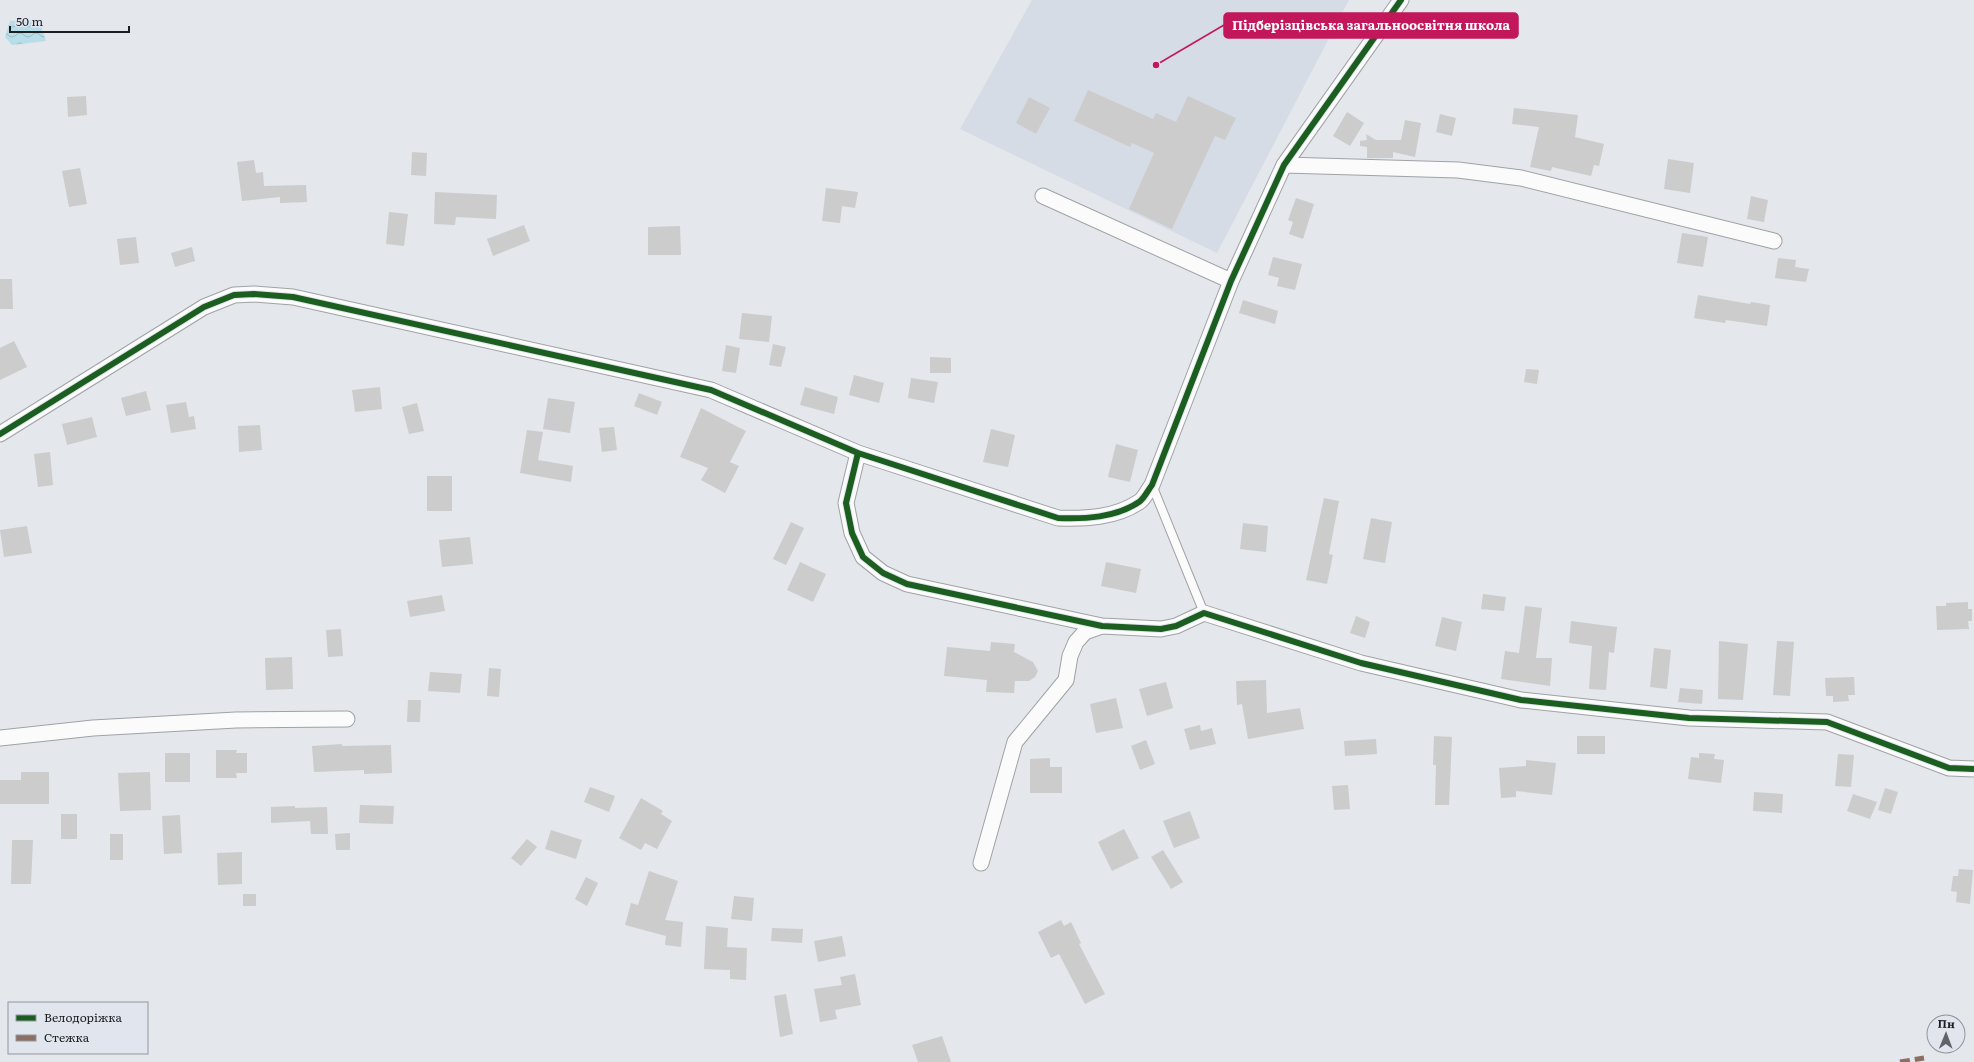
<svg xmlns="http://www.w3.org/2000/svg" width="1974" height="1062" viewBox="0 0 1974 1062" font-family="Literata,serif">
	<style>
		.built { fill: #d6dce6 }
		.water { fill: url(#water-waves) }
		.building { fill: #cccccd }
		.lines { fill: none; stroke-linecap: round; stroke-linejoin: round }
		.lane-casing { stroke: #a0a2a5; stroke-width: 10 }
		.street-casing { stroke: #a0a2a5; stroke-width: 17 }
		.lane { stroke: #fbfbfc; stroke-width: 8 }
		.street { stroke: #fbfbfc; stroke-width: 15 }
		.quiet { stroke: #8d6e63; stroke-width: 5; stroke-dasharray: 10 5; stroke-linecap: butt }
		.cycleway-casing { stroke: #e1e6ee; stroke-width: 8 }
		.cycleway { stroke: #1b5e20; stroke-width: 6 }
		.leader { fill: none; stroke: #c2185b; stroke-width: 1.5 }
		.callout-dot { fill: #c2185b; stroke: #e1e6ee; stroke-width: 1.5 }
		.callout { fill: #c2185b; stroke: #c2185b; stroke-width: 1.5 }
		.callout-label { font-size: 13px; text-anchor: middle; font-weight: bold; fill: #fff }
	</style>
	<defs>
		<pattern id="water-waves" width="16" height="10" patternUnits="userSpaceOnUse"><rect width="16" height="10" fill="#b6dde8"/><path d="M0 5q4-4 8 0t8 0" fill="none" stroke="#9cbdc7"/></pattern>
	</defs>
	<rect width="100%" height="100%" fill="#e4e7eb"/>
	<!-- built -->
	<path class="built" d="M 1032,0 L 1349,0 L 1217,253 L 960,129 Z"/>
	<!-- water -->
	<path class="water" d="M 39,20 L 46,41 L 12,45 L 5,37 L 10,21 Z"/>
	<!-- building -->
	<path class="building" d="M 1088,90 L 1153,119 L 1156,113 L 1176,122 L 1188,96 L 1236,118 L 1225,140 L 1215,136 L 1172,229 L 1129,209 L 1154,153 L 1132,143 L 1130,147 L 1074,121 Z
		M 86,96 L 87,115 L 68,117 L 67,97 Z
		M 1029,97 L 1050,108 L 1036,134 L 1016,123 Z
		M 1514,108 L 1578,115 L 1575,137 L 1604,144 L 1599,166 L 1594,165 L 1591,176 L 1552,167 L 1551,171 L 1530,167 L 1539,127 L 1512,124 Z
		M 1347,112 L 1364,123 L 1350,146 L 1333,136 Z
		M 1440,114 L 1456,118 L 1452,136 L 1436,132 Z
		M 1405,120 L 1421,123 L 1415,157 L 1393,152 L 1393,158 L 1367,158 L 1367,147 L 1360,146 L 1360,141 L 1367,140 L 1366,134 L 1376,140 L 1401,140 Z
		M 412,152 L 427,153 L 426,176 L 411,175 Z
		M 1668,159 L 1694,163 L 1690,193 L 1664,189 Z
		M 254,160 L 256,173 L 263,172 L 264,186 L 306,185 L 307,202 L 280,203 L 280,197 L 242,201 L 237,162 Z
		M 80,168 L 87,204 L 69,207 L 62,171 Z
		M 826,188 L 858,192 L 855,208 L 842,206 L 840,223 L 822,221 Z
		M 435,192 L 497,195 L 496,219 L 456,217 L 455,225 L 434,224 Z
		M 1751,196 L 1768,200 L 1764,222 L 1747,219 Z
		M 1296,198 L 1314,204 L 1303,239 L 1289,234 L 1293,222 L 1288,220 Z
		M 389,212 L 408,214 L 404,246 L 386,244 Z
		M 524,225 L 530,241 L 493,256 L 487,239 Z
		M 680,226 L 681,255 L 648,255 L 648,227 Z
		M 1682,233 L 1708,237 L 1703,267 L 1677,263 Z
		M 136,237 L 139,263 L 120,265 L 117,239 Z
		M 192,247 L 195,261 L 175,267 L 171,253 Z
		M 1273,257 L 1302,264 L 1295,290 L 1277,286 L 1279,278 L 1268,275 Z
		M 1778,258 L 1796,260 L 1795,267 L 1809,269 L 1806,282 L 1775,278 Z
		M 0,279 L 12,279 L 13,309 L 0,309 Z
		M 1698,295 L 1750,304 L 1751,302 L 1770,305 L 1767,326 L 1726,320 L 1725,323 L 1694,318 Z
		M 1243,300 L 1278,311 L 1275,324 L 1239,313 Z
		M 742,313 L 772,316 L 769,342 L 739,339 Z
		M 14,341 L 27,367 L 0,380 L 0,348 Z
		M 773,344 L 786,347 L 781,367 L 769,365 Z
		M 726,345 L 740,348 L 736,373 L 722,371 Z
		M 930,357 L 951,358 L 951,373 L 930,373 Z
		M 1526,369 L 1539,370 L 1537,384 L 1524,382 Z
		M 854,375 L 884,383 L 879,403 L 849,395 Z
		M 911,378 L 938,382 L 934,403 L 908,398 Z
		M 380,387 L 382,409 L 355,412 L 352,390 Z
		M 805,387 L 838,397 L 834,414 L 800,405 Z
		M 146,391 L 151,410 L 126,416 L 121,398 Z
		M 639,393 L 662,402 L 657,415 L 634,406 Z
		M 548,398 L 575,402 L 570,433 L 543,429 Z
		M 186,402 L 189,417 L 194,416 L 196,429 L 171,433 L 166,405 Z
		M 417,403 L 424,431 L 409,434 L 402,407 Z
		M 701,408 L 746,431 L 730,462 L 739,466 L 725,493 L 701,480 L 708,468 L 680,457 Z
		M 92,417 L 97,437 L 67,445 L 62,424 Z
		M 260,425 L 262,450 L 239,452 L 238,426 Z
		M 614,427 L 617,450 L 602,452 L 599,428 Z
		M 991,429 L 1015,435 L 1008,467 L 983,462 Z
		M 527,430 L 543,432 L 538,460 L 573,466 L 571,482 L 520,473 Z
		M 1116,444 L 1138,450 L 1130,482 L 1108,477 Z
		M 50,452 L 53,485 L 38,487 L 34,454 Z
		M 427,476 L 452,476 L 452,511 L 427,511 Z
		M 1324,498 L 1339,501 L 1329,554 L 1333,555 L 1327,584 L 1306,580 Z
		M 1371,518 L 1392,522 L 1385,563 L 1363,559 Z
		M 791,522 L 804,528 L 786,565 L 773,559 Z
		M 1243,523 L 1268,526 L 1266,552 L 1240,549 Z
		M 27,526 L 32,553 L 4,557 L 0,530 Z
		M 470,537 L 473,564 L 442,567 L 439,540 Z
		M 800,562 L 826,574 L 813,602 L 787,590 Z
		M 1106,562 L 1141,569 L 1136,593 L 1101,586 Z
		M 1483,594 L 1506,597 L 1504,611 L 1481,609 Z
		M 442,595 L 445,611 L 410,617 L 407,601 Z
		M 1968,602 L 1968,609 L 1972,609 L 1972,621 L 1968,621 L 1969,629 L 1937,630 L 1936,606 L 1946,606 L 1946,603 Z
		M 1525,606 L 1542,608 L 1536,658 L 1552,658 L 1550,686 L 1501,679 L 1505,651 L 1519,653 Z
		M 1356,616 L 1370,622 L 1365,638 L 1350,633 Z
		M 1442,617 L 1462,622 L 1456,651 L 1435,646 Z
		M 1571,621 L 1617,627 L 1614,653 L 1609,652 L 1606,690 L 1589,689 L 1592,646 L 1569,643 Z
		M 341,629 L 343,656 L 328,657 L 326,630 Z
		M 1719,641 L 1748,644 L 1743,700 L 1718,699 Z
		M 1777,641 L 1794,642 L 1790,696 L 1773,695 Z
		M 991,642 L 1015,644 L 1014,652 L 1033,662 L 1038,671 L 1035,677 L 1029,681 L 1015,681 L 1014,693 L 986,692 L 987,680 L 944,676 L 947,647 L 990,651 Z
		M 1654,648 L 1671,650 L 1667,689 L 1650,687 Z
		M 292,657 L 293,689 L 266,690 L 265,658 Z
		M 489,668 L 501,669 L 499,697 L 487,696 Z
		M 430,672 L 462,674 L 460,693 L 428,691 Z
		M 1854,677 L 1855,695 L 1848,695 L 1849,701 L 1833,702 L 1833,696 L 1826,696 L 1825,678 Z
		M 1266,680 L 1267,713 L 1300,708 L 1304,729 L 1248,739 L 1242,704 L 1237,705 L 1236,681 Z
		M 1166,682 L 1173,708 L 1147,716 L 1139,689 Z
		M 1680,688 L 1703,690 L 1702,704 L 1678,702 Z
		M 1116,698 L 1123,728 L 1096,733 L 1090,704 Z
		M 408,700 L 421,700 L 420,722 L 407,722 Z
		M 1200,725 L 1201,731 L 1212,728 L 1216,744 L 1190,750 L 1184,729 Z
		M 1434,736 L 1452,737 L 1449,805 L 1435,805 L 1436,765 L 1433,765 Z
		M 1577,736 L 1605,736 L 1605,754 L 1577,754 Z
		M 1376,739 L 1377,754 L 1345,756 L 1344,741 Z
		M 1146,740 L 1155,764 L 1140,770 L 1131,746 Z
		M 342,744 L 342,746 L 391,745 L 392,773 L 364,774 L 364,770 L 314,772 L 312,746 Z
		M 216,750 L 237,750 L 236,753 L 247,753 L 247,773 L 236,773 L 237,778 L 216,778 Z
		M 165,753 L 190,753 L 190,782 L 165,782 Z
		M 1699,753 L 1715,754 L 1714,759 L 1724,760 L 1721,783 L 1688,779 L 1691,757 L 1699,758 Z
		M 1838,754 L 1854,755 L 1851,787 L 1835,786 Z
		M 1050,758 L 1050,767 L 1062,767 L 1062,793 L 1030,793 L 1030,759 Z
		M 1526,760 L 1556,763 L 1552,795 L 1516,791 L 1516,797 L 1501,798 L 1499,768 L 1526,766 Z
		M 21,772 L 49,772 L 49,804 L 0,804 L 0,780 L 21,780 Z
		M 150,772 L 151,810 L 120,811 L 118,773 Z
		M 1348,785 L 1350,809 L 1334,810 L 1332,786 Z
		M 590,787 L 615,796 L 609,812 L 584,802 Z
		M 1885,788 L 1898,792 L 1891,814 L 1878,810 Z
		M 1754,792 L 1783,794 L 1782,813 L 1753,811 Z
		M 1853,794 L 1877,802 L 1870,819 L 1847,811 Z
		M 641,798 L 663,811 L 661,814 L 672,821 L 657,849 L 645,843 L 641,850 L 619,838 Z
		M 360,805 L 394,806 L 393,824 L 359,823 Z
		M 295,806 L 295,808 L 327,807 L 328,834 L 311,834 L 310,821 L 271,823 L 271,807 Z
		M 1190,811 L 1200,838 L 1174,848 L 1163,821 Z
		M 61,814 L 77,814 L 77,839 L 61,839 Z
		M 180,815 L 182,853 L 164,854 L 162,816 Z
		M 1124,829 L 1139,858 L 1112,871 L 1098,842 Z
		M 551,830 L 582,840 L 576,859 L 545,849 Z
		M 350,833 L 350,850 L 336,850 L 335,834 Z
		M 110,834 L 123,834 L 123,860 L 110,860 Z
		M 527,839 L 537,847 L 521,866 L 511,858 Z
		M 12,840 L 33,840 L 31,884 L 11,884 Z
		M 1163,850 L 1183,882 L 1171,889 L 1151,857 Z
		M 242,852 L 242,884 L 218,885 L 217,853 Z
		M 1959,869 L 1973,870 L 1970,904 L 1956,902 L 1957,892 L 1951,891 L 1953,876 L 1958,876 Z
		M 649,871 L 678,881 L 665,920 L 683,922 L 681,947 L 665,945 L 666,936 L 625,925 L 631,903 L 638,905 Z
		M 586,877 L 598,883 L 587,906 L 575,899 Z
		M 243,894 L 256,894 L 256,906 L 243,906 Z
		M 734,896 L 754,898 L 752,921 L 731,919 Z
		M 1061,920 L 1064,926 L 1071,922 L 1081,943 L 1079,944 L 1105,994 L 1085,1004 L 1059,954 L 1051,958 L 1038,932 Z
		M 706,926 L 728,928 L 727,947 L 747,948 L 746,980 L 730,979 L 730,970 L 704,969 Z
		M 772,928 L 803,929 L 802,943 L 771,941 Z
		M 842,936 L 846,956 L 818,962 L 814,941 Z
		M 855,974 L 861,1005 L 835,1010 L 837,1019 L 820,1022 L 814,989 L 842,985 L 840,977 Z
		M 786,994 L 793,1034 L 780,1037 L 774,996 Z
		M 942,1036 L 951,1062 L 918,1062 L 912,1045 Z"/>
	<g class="lines">
		<!-- lane casing -->
		<g class="lane-casing">
			<path id="lane" d="M 1152,485 L 1204,613"/>
		</g>
		<!-- street casing -->
		<g class="street-casing">
			<path id="street" d="M 1284,165 L 1458,170 L 1521,178 L 1774,241
				M 1043,196 L 1231,281
				M 0,434 L 204,307 L 234,295 L 254,294 L 293,297 L 711,390 L 858,453 L 1058,518 C 1085,519 1115,518 1139,502 C 1144,499 1148,490 1152,485 L 1231,281 L 1284,165 L 1401,0
				M 858,453 L 846,503 L 852,533 L 863,557 L 883,573 L 907,584 L 1102,626 L 1161,629 L 1176,626 L 1204,613 L 1361,663 L 1521,700 L 1689,718 L 1827,722 L 1949,768 L 1974,769
				M 0,738 L 93,728 L 236,720 L 347,719
				M 981,863 L 1015,742 L 1066,680 L 1070,656 L 1076,642 L 1085,632 L 1102,626"/>
		</g>
		<!-- lane -->
		<use href="#lane" class="lane"/>
		<!-- street -->
		<use href="#street" class="street"/>
		<!-- quiet -->
		<path class="quiet" d="M 1900,1062 L 1924,1058"/>
		<!-- cycleway casing -->
		<g class="cycleway-casing">
			<path id="cycleway" d="M 0,434 L 204,307 L 234,295 L 254,294 L 293,297 L 711,390 L 858,453 L 1058,518 C 1085,519 1115,518 1139,502 C 1144,499 1148,490 1152,485 L 1231,281 L 1284,165 L 1401,0
				M 858,453 L 846,503 L 852,533 L 863,557 L 883,573 L 907,584 L 1102,626 L 1161,629 L 1176,626 L 1204,613 L 1361,663 L 1521,700 L 1689,718 L 1827,722 L 1949,768 L 1974,769"/>
		</g>
		<!-- cycleway -->
		<use href="#cycleway" class="cycleway"/>
	</g>
	<!-- callouts -->
	<path class="leader" d="M1156 65L1224 25"/>
	<circle class="callout-dot" cx="1156" cy="65" r="4"/>
	<rect class="callout" x="1224" y="13" width="294" height="25" rx="4"/>
	<g class="callout-label">
		<text x="1371" y="30">Підберізцівська загальноосвітня школа</text>
	</g>
	<!-- legend -->
	<rect x="8" y="1002" width="140" height="52" fill="#e1e6ee" stroke="#92969c"/>
	<rect x="16" y="1015" width="20" height="6" fill="#1b5e20" stroke="#92969c"/>
	<text x="44" y="1022" font-size="12" fill="#1b1d20">Велодоріжка</text>
	<rect x="16" y="1035" width="20" height="6" fill="#8d6e63" stroke="#92969c"/>
	<text x="44" y="1042" font-size="12" fill="#1b1d20">Стежка</text>
	<!-- north arrow -->
	<g transform="translate(1946 1034) rotate(1)"><circle r="19" fill="#e1e6ee" stroke="#92969c"/>
	<path d="M0-3L7 15L0 10L-7 15Z" fill="#616467"/>
	<text y="-6" font-size="11" font-weight="bold" text-anchor="middle" fill="#1b1d20">Пн</text>
	</g>
	<!-- scale -->
	<path d="M10 26v6h119v-6" fill="none" stroke="#1b1d20" stroke-width="2"/>
	<text x="16" y="26" font-size="12" fill="#1b1d20" stroke="#e1e6ee" stroke-width="3" paint-order="stroke">50 m</text>
</svg>
